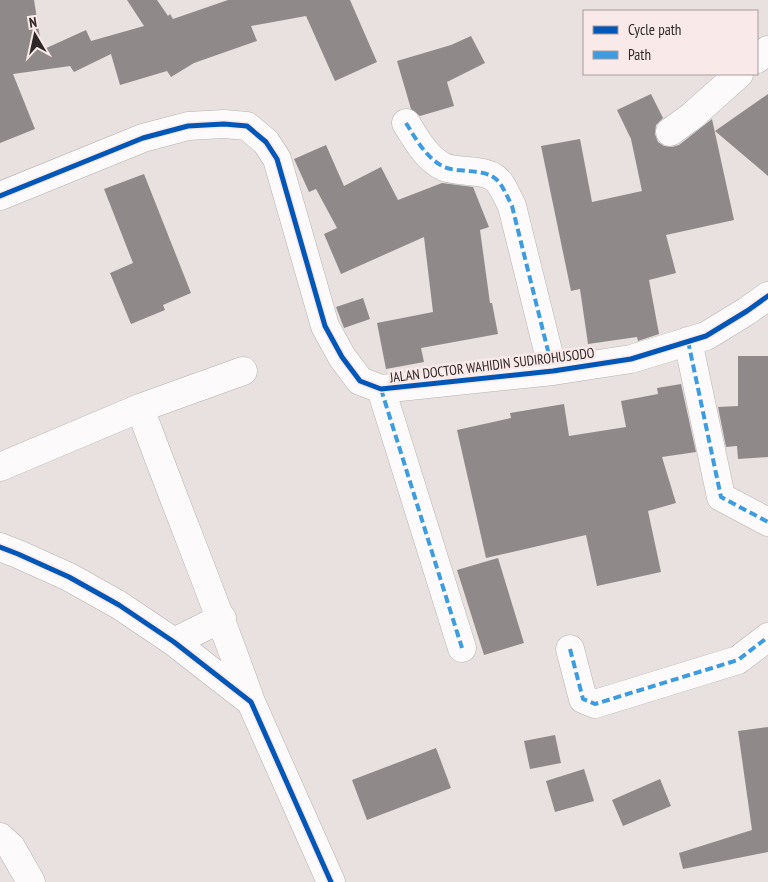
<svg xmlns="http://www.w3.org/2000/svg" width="768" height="882" viewBox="0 0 768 882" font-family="'PT Sans Narrow',sans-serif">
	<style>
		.building { fill: #908989 }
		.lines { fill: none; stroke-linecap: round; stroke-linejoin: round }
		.minor-casing { stroke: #b8b1b0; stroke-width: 29 }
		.minor { stroke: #fcfafa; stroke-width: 28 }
		.quiet { stroke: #3d9ce0; stroke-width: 4; stroke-dasharray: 8 4; stroke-linecap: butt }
		.cycleway-casing { stroke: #fae9e9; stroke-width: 8 }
		.cycleway { stroke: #0057b8; stroke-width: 5 }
		.labels { text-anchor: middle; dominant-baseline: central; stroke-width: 5; stroke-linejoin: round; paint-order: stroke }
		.street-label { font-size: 14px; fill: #2e2828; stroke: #fae9e9 }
	</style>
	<rect width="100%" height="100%" fill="#e9e0e0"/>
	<!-- building -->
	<path class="building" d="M 0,0 L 34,0 L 42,50 L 86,30 L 91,41 L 144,26 L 127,0 L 157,0 L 168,16 L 170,14 L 173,19 L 228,0 L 350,0 L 377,62 L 335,81 L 306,16 L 251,26 L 257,41 L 194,63 L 171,77 L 167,71 L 120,85 L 111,54 L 74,72 L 70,66 L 13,74 L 35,129 L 0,143 Z
		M 471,36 L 485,63 L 447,82 L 454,106 L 420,116 L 411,109 L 397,61 L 451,45 Z
		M 651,94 L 663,118 L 656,125 L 655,134 L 658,142 L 664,146 L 672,147 L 679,145 L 712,119 L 734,220 L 666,235 L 676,273 L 649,280 L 659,334 L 638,341 L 637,337 L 588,344 L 580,289 L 571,291 L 541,146 L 580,139 L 592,202 L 642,191 L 631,139 L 617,110 Z
		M 768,94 L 768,176 L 715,131 Z
		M 326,145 L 344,186 L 381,167 L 398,200 L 442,183 L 473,187 L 489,227 L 480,230 L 490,303 L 492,303 L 498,334 L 421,348 L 424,362 L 386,369 L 377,323 L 433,312 L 424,237 L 341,274 L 324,234 L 337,228 L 316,189 L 309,192 L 294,159 Z
		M 144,174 L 191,293 L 163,305 L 165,310 L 131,324 L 110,273 L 133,263 L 104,189 Z
		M 363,298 L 370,319 L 344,328 L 336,307 Z
		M 738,356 L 768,356 L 768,457 L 738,459 L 737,446 L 726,447 L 718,407 L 738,406 Z
		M 681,384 L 696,452 L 662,457 L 676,503 L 648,511 L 661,572 L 597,586 L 586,535 L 486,558 L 457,430 L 511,418 L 510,413 L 564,404 L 569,436 L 626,427 L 621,401 L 658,394 L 657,388 Z
		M 498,558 L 524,643 L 484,655 L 457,570 Z
		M 768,727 L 768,852 L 683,869 L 679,853 L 752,830 L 738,731 Z
		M 555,735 L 561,763 L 530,769 L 524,741 Z
		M 436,748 L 451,788 L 367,820 L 352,780 Z
		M 584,769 L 594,801 L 555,812 L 546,781 Z
		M 660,779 L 671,806 L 623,826 L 612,800 Z"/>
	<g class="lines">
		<!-- minor casing -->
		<g class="minor-casing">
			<path id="minor" d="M 757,59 L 768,50
				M 406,123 C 416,139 426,158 444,167 C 451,170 460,170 467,171 C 499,173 499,180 512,206 L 553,371
				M 670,132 L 692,116 L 739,74
				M 0,196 L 143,138 L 188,126 L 224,124 L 247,126 L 266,142 L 277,159 L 325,326 L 342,357 L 360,381 L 381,389 L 553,371 L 631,359 L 706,336 L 747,311 L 768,296
				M 688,341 L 721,497 L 768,522
				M 381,389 L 462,648
				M 140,408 C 176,506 216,603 251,702
				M 0,467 L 140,408 L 243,371
				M 0,547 L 18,554 L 69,577 L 119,605 L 174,642 L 251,702 L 331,882
				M 174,642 L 222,618
				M 570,649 L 583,699 L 595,704 L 738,660 L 768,637
				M 0,837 L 11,847 L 31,882"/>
		</g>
		<!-- minor -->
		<use href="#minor" class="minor"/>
		<!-- quiet -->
		<path class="quiet" d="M 406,123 C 416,139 426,158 444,167 C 451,170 460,170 467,171 C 499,173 499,180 512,206 L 553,371
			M 688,341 L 721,497 L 768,522
			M 381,389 L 462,648
			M 570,649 L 583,699 L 595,704 L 738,660 L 768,637"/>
		<!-- cycleway casing -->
		<g class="cycleway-casing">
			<path id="cycleway" d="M 0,196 L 143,138 L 188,126 L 224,124 L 247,126 L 266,142 L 277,159 L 325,326 L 342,357 L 360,381 L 381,389 L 553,371 L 631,359 L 706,336 L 747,311 L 768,296
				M 0,547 L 18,554 L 69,577 L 119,605 L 174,642 L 251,702 L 331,882"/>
		</g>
		<!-- cycleway -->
		<use href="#cycleway" class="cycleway"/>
	</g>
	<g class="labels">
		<!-- street labels -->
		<g class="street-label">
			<text transform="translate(492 365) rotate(-7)">JALAN DOCTOR WAHIDIN SUDIROHUSODO</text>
		</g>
	</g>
	<!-- legend -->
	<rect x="583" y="10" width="175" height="65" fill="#fae9e9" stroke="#a89c9c"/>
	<rect x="593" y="26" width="25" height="8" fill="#0057b8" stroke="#a89c9c"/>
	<text x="628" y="35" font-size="15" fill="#2e2828">Cycle path</text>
	<rect x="593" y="51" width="25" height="8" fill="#3d9ce0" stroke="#a89c9c"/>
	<text x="628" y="60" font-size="15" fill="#2e2828">Path</text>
	<!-- north arrow -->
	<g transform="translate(35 35) rotate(351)" stroke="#fae9e9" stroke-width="4" paint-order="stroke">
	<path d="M0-4L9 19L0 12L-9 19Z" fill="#2e2828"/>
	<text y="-8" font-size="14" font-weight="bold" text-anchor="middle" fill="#2e2828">N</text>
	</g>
</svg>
